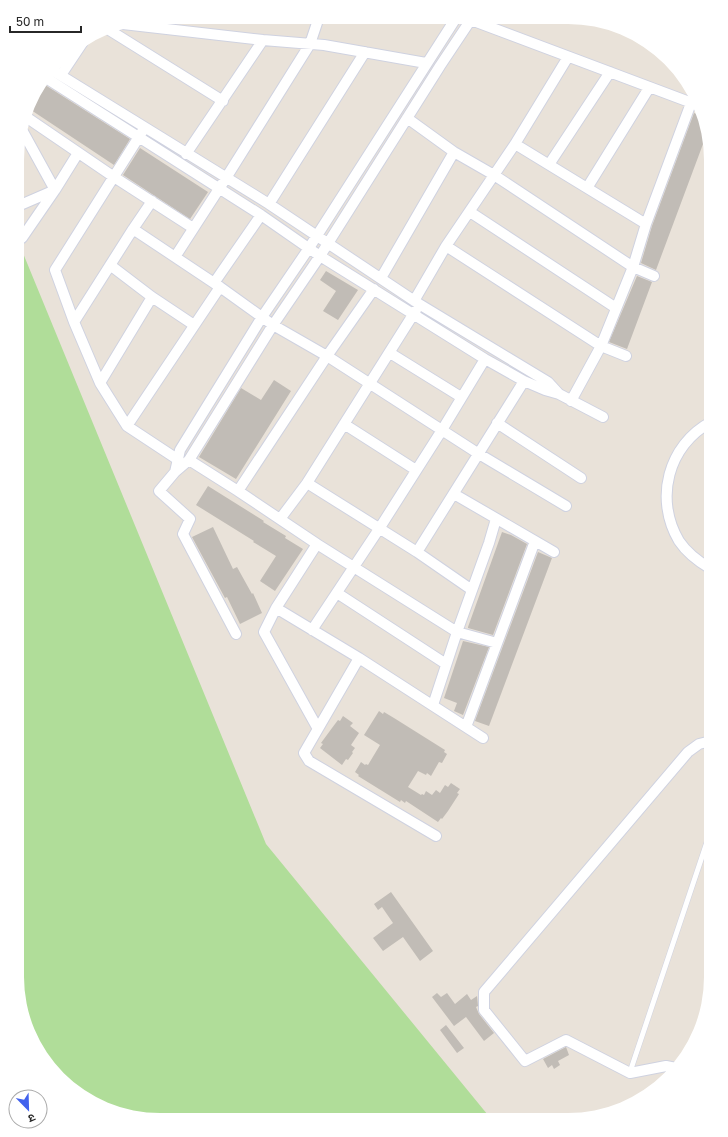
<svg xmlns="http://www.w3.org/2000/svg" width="728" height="1137" viewBox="0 0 728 1137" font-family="'Golos Text','Noto Sans Devanagari',sans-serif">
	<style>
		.green { fill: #b0dd99 }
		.building { fill: #c1bcb6 }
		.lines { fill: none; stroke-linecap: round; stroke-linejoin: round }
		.service-casing { stroke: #cfd2e0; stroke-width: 6 }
		.minor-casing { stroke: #cfd2e0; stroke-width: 12 }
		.service { stroke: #fff; stroke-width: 5 }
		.minor { stroke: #fff; stroke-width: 10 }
	</style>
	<rect width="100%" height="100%" fill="#e9e2d9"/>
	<!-- green -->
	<path class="green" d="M 18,241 L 266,844 L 492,1120 L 142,1119 L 73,1091 L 28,1032 L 17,977 Z"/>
	<!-- building -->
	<path class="building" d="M 42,83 L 130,139 L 114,165 L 28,108 L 32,97 Z
		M 694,113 L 702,116 L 706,136 L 656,270 L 641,263 L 652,226 Z
		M 140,148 L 208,192 L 190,219 L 123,175 Z
		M 326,271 L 358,290 L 338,320 L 323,311 L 336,291 L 320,280 Z
		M 637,276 L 652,282 L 627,349 L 609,342 Z
		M 274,380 L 291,391 L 236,479 L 199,457 L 241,388 L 261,400 Z
		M 208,486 L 264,521 L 263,522 L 286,536 L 285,538 L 303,549 L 275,591 L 260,581 L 276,556 L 253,542 L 254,541 L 196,505 Z
		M 213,527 L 233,569 L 237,567 L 252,594 L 253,593 L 262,613 L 240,624 L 227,597 L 225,598 L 192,537 Z
		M 502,532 L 511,535 L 527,544 L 493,635 L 468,628 L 468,627 Z
		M 538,552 L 552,558 L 489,726 L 475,721 Z
		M 463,641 L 489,647 L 463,715 L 454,711 L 457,703 L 444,698 Z
		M 379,711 L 383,714 L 384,712 L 394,718 L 445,750 L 444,752 L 447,754 L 442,763 L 439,762 L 431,776 L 427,773 L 426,775 L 418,771 L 408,787 L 421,795 L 422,794 L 424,795 L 426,791 L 432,795 L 436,790 L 440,793 L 445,785 L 448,787 L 451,783 L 460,789 L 457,793 L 459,794 L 448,811 L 442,819 L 441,818 L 438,822 L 406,801 L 405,803 L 401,800 L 400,802 L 358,776 L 359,775 L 355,772 L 361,762 L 365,765 L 366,764 L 368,765 L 380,745 L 364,735 Z
		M 343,716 L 353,723 L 350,726 L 359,733 L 351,745 L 355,748 L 352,752 L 353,753 L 348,760 L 346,759 L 342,765 L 320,748 L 323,744 L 321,743 L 332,728 L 338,720 L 340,721 Z
		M 391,892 L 433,951 L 420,961 L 403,937 L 383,951 L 373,938 L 393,923 L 382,907 L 378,910 L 374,904 Z
		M 437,993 L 441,997 L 447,993 L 455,1004 L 467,994 L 471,1000 L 477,996 L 478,1006 L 476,1007 L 479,1014 L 494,1033 L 484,1041 L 466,1017 L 454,1026 L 432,997 Z
		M 446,1025 L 464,1048 L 457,1053 L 440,1030 Z
		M 566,1047 L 569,1055 L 558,1061 L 560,1065 L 554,1069 L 552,1065 L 548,1068 L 543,1059 Z"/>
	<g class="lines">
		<!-- service casing -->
		<g class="service-casing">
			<path id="service" d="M 630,1072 L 711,830"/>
		</g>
		<!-- minor casing -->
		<g class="minor-casing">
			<path id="minor" d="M 463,18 L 471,20 L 700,106
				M 123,24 L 263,40 L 324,45 L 426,63
				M 106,28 L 223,101
				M 52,70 L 269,204 L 419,304 L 548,382 L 559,394 L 603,417
				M 61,75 L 83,42
				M 46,78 L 261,215 L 320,256 L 485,359 L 524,381 L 545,390 L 559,394
				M 26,117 L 114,177 L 193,228
				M 407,118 L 454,152 L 494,175 L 633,267 L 654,276
				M 142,132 L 55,270 L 74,322 L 100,383 L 127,426 L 220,287
				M 515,144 L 646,224
				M 186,154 L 263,40
				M 550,163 L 610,72
				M 587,188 L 649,88
				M 269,204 L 365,52
				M 18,206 L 55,190 L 22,130
				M 470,212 L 616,308
				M 133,229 L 220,287 L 273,325 L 327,356 L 479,454 L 566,506
				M 22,238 L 55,190 L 78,153
				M 446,246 L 601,346 L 626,356
				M 175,257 L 226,178 L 310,44 L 319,17
				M 110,265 L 152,297 L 194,325
				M 381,278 L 454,152
				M 214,283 L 261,215
				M 414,301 L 446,246 L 515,144 L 568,57
				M 74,322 L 133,229 L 152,201
				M 390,353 L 461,397
				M 100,383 L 152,297
				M 571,401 L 601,346 L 633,267 L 646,224 L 691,103
				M 497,423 L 581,478
				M 344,424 L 416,470
				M 127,426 L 177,459
				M 189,460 L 238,491 L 317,544 L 457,632 L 497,643
				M 175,472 L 180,450 L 262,317 L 309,248 L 456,18
				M 307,483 L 417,552 L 472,590
				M 238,491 L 327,356 L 374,289
				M 454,494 L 554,552
				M 280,519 L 307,483 L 416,310
				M 317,544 L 276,608 L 264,632 L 318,729
				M 417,552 L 524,381
				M 711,569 C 699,562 687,553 679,541 C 654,499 668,445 711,422
				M 337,593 L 446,664
				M 276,608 L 359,658 L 483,738
				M 312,630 L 379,529 L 442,430 L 485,359
				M 236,634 L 183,534 L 190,519 L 159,491 L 175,472 L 189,460 L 273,325 L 320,256 L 440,66 L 472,18
				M 359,658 L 304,753 L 309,761 L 436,836
				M 433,705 L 457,632 L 489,543 L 496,519
				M 466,727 L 535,541
				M 676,1068 L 666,1066 L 630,1073 L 566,1040 L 525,1061 L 484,1010 L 484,992 L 688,752 L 699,744 L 711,741"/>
		</g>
		<!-- service -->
		<use href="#service" class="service"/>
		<!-- minor -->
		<use href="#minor" class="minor"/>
	</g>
	<!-- crop -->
	<path d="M0 0H728V1137H0ZM160 24H568A136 136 0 0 1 704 160V977A136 136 0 0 1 568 1113H160A136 136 0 0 1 24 977V160A136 136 0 0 1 160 24Z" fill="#fff" fill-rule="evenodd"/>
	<!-- north arrow -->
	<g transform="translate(28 1109) rotate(157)"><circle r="19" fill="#ffffff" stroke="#a9a9a9"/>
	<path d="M0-3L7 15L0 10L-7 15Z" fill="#4262ed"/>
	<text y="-6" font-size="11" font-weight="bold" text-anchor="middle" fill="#272727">उ</text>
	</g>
	<!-- scale -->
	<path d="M10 26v6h71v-6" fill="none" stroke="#272727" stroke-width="2"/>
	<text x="16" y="26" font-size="12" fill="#272727" stroke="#ffffff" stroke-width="3" paint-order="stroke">50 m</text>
</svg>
